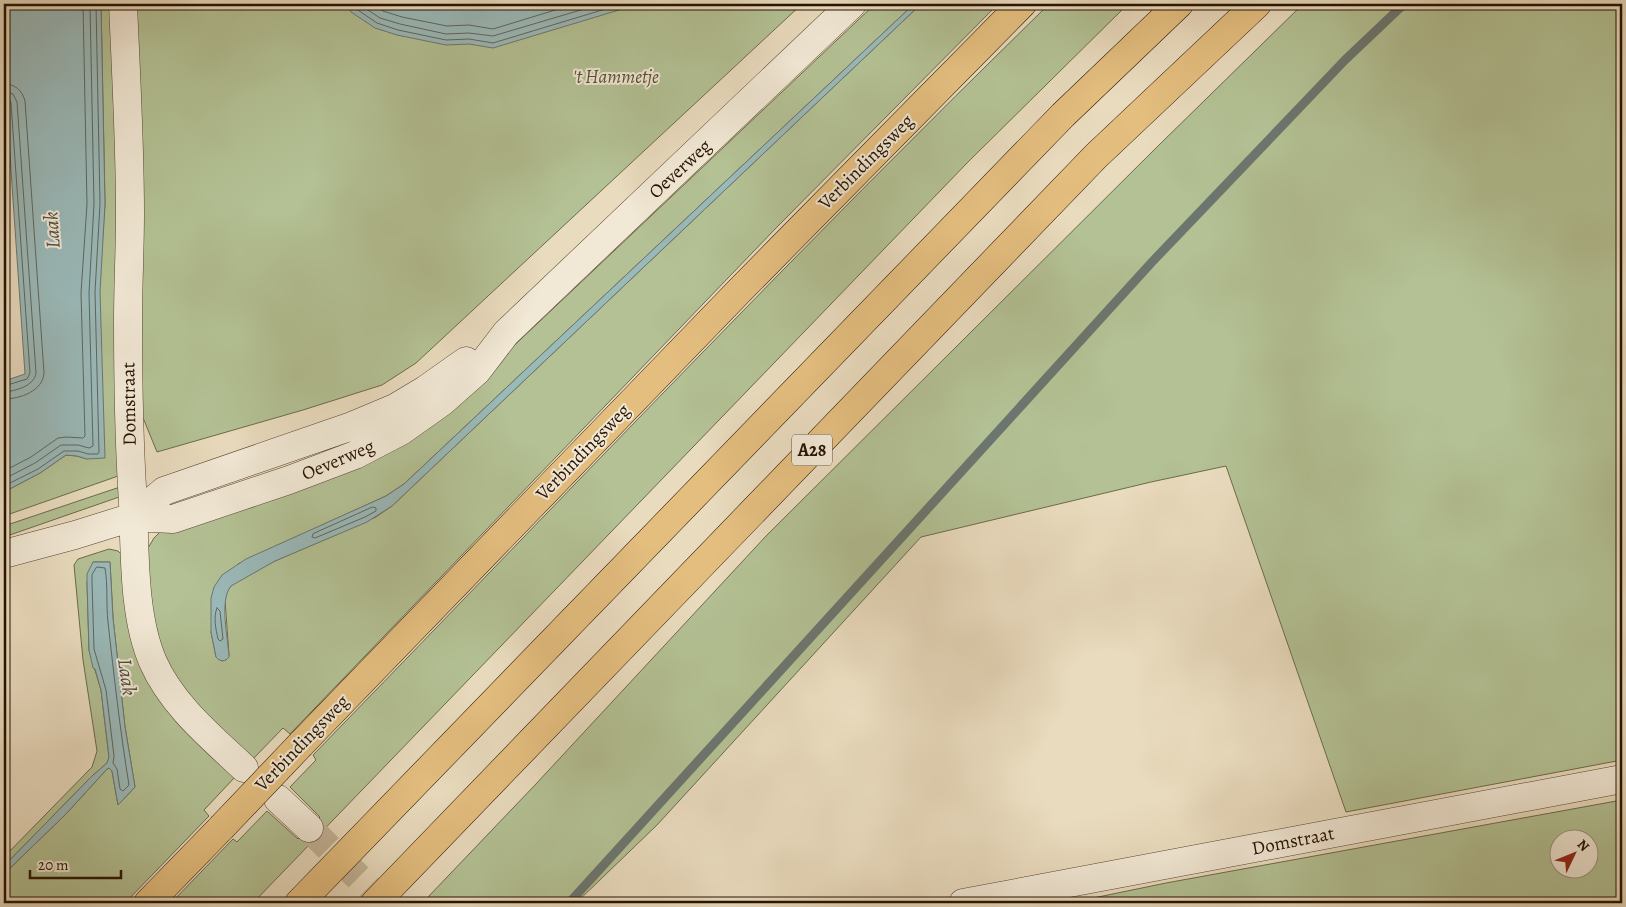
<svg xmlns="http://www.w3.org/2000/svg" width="1626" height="907" viewBox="0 0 1626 907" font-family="Alegreya,serif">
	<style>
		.green { fill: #b3c194; stroke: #6c6a4a; fill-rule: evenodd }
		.water { fill: #9ab9b9; stroke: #6c766f }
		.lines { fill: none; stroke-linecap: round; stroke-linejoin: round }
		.shore { stroke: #60665c; stroke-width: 1 }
		.stream { stroke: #6c766f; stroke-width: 9 }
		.minor-tunnel { stroke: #c2b398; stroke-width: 28; stroke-dasharray: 28 14; stroke-linecap: butt }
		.minor-casing { stroke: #574430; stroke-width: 29 }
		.major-casing { stroke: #261200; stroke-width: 29 }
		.highway-casing { stroke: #261200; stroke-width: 29 }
		.minor { stroke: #f1e8d5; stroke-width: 28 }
		.major { stroke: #e4be7f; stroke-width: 28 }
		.highway { stroke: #e4be7f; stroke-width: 28 }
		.major-bridge-casing { stroke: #261200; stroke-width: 29; stroke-linecap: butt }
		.major-bridge { stroke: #e4be7f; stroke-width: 28 }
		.labels { text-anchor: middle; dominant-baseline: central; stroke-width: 4; stroke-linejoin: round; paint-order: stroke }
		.shield { fill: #f1e8d5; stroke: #635240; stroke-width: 1 }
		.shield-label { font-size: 18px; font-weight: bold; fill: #261200 }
		.park-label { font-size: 19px; font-style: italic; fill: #574f34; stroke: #f1e8d5 }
		.street-label { font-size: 19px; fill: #261200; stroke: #f1e8d5 }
		.water-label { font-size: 20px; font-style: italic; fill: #4f4c41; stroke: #f1e8d5 }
	</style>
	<rect width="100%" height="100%" fill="#e9dbbe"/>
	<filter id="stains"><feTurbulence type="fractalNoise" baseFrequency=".004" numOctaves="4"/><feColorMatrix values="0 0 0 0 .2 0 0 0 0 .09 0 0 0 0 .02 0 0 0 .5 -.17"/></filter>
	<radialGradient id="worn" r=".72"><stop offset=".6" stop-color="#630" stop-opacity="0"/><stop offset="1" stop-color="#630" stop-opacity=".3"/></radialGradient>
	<!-- green -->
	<path class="green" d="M 101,4 L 111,4 L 118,140 L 121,475 L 4,516 L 4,492 L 40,473 L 66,455 L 77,456 L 87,459 L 105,204 Z
		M 122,4 L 802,4 L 416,363 L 382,385 L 303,410 L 157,452 L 128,381 Z
		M 875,4 L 914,4 L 404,484 L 386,496 L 238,564 L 211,632 L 216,657 L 222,661 L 226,660 L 229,655 L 225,600 L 227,591 L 234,582 L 275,561 L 376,517 L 392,506 L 921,4 L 998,4 L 777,227 L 290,734 L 283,728 L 252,760 L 188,699 L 173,677 L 150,614 L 148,548 L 154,538 L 161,531 L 275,493 L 483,375 Z
		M 1049,4 L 1128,4 L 968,162 L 253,903 L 171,903 L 233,839 L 237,842 L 267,811 L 298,839 L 320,817 L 290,787 L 316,760 L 313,755 C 557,504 798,249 1049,4 Z
		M 1303,4 L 1622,4 L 1622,760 L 1346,812 L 1226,466 L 1151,482 L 921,537 L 657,825 L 576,903 L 438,903 L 428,897 L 535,785 L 767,535 L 1158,146 Z
		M 117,488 L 121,488 L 122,496 L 4,537 L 4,526 Z
		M 109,549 L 118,551 L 121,554 L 128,600 L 236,776 L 204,810 L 209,816 L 125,903 L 4,903 L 4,874 L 66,814 L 107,769 L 109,768 L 112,771 L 118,805 L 135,787 L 125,727 L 113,618 L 110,562 L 93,562 L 87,582 L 89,650 L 101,690 L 109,757 L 107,763 L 91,777 L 4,866 L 4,857 L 92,767 L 97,751 L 83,660 L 74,565 L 78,559 Z
		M 1622,800 L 1622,903 L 1069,903 L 1166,883 ZM 1558,840 L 1588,840 L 1588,870 L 1558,870 Z"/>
	<!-- water -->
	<path class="water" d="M 4,4 L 101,4 L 105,204 L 100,292 L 105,458 L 87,459 L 77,456 L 66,455 L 40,473 L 4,492 L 4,381 L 25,374 L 5,83 Z
		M 345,4 L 639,4 L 493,48 L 469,44 L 446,45 L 397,35 L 375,28 L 351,12 Z
		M 914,4 L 921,4 L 392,506 L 367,522 L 275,561 L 231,586 C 219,601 228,637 229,657 C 225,662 220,662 216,657 L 211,632 L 211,598 L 214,587 L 222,575 L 246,559 L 386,496 L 404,484 Z
		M 93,562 L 110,562 L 113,618 L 125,727 L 135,787 L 118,805 L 112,771 L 109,768 L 107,769 L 66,814 L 4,874 L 4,866 L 91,777 L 107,763 L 109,757 L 101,690 L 95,669 L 93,668 L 89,650 L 87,582 L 87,574 Z"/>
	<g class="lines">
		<!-- shore -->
		<path class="shore" d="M 351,4 L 355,8 L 377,23 L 398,30 L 446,40 L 469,39 L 493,43 L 622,4
			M 359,4 L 380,18 L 400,24 L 446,34 L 469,33 L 493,36 L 601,4
			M 373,4 L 383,11 L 402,17 L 447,26 L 469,25 L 493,29 L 575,4
			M 4,84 C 15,84 22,90 25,101 L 44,373 C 43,391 20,399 4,399
			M 4,91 L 13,94 L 17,102 L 36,373 C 34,386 16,391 4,392
			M 4,97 L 9,99 L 11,103 L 30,373 L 27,379 L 4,386
			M 4,471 L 31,457 L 58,438 L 66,437 L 83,438 L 85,436 L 81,293 L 87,204 L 83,4
			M 4,479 L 35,463 L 61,445 L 78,445 L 89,448 L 93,446 L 89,293 L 94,204 L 90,4
			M 4,486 L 38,469 L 64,451 L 78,451 L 88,454 L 98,454 L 99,452 L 95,292 L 100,204 L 96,4
			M 373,507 L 376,508 L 376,511 L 365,517 L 315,538 L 312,537 L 313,534 Z
			M 97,567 L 105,568 C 108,586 106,604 108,622 C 114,676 120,730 129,785 L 123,791 L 120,789 L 117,769 L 113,763 L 114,756 L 106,690 L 94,649 L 92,582 L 92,575 Z
			M 217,608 L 220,611 L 223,639 L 220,641 L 218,639 C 216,630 213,617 217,608 Z"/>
		<!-- stream -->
		<path class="stream" d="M 569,903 L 1152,262 L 1345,60 L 1404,4"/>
		<!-- minor-tunnel -->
		<path class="minor-tunnel" d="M 309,828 L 384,903"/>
		<!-- minor casing -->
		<g class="minor-casing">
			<path id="minor" d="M 123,4 C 126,74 130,143 130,213 C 130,249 128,285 128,322 C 128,382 129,443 133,503 C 135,552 133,616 153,662 C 172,705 210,736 244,768
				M 133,517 L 164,491 L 352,426 L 395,408 L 425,390 L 466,361
				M 4,554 L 75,535 L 133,517 L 173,519 L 289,480 L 355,455 L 401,431 L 442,402 L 477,371 L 506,333 L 852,4
				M 278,799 L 309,828
				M 963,903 L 1622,779"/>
		</g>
		<!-- major casing -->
		<g class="major-casing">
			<path id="major" d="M 301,744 L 744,286 L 1022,4
				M 148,903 L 221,828"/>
		</g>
		<!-- highway casing -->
		<g class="highway-casing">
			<path id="highway" d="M 299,903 L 1063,115 L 1179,4
				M 375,903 L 1096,156 L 1257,4"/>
		</g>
		<!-- minor -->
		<use href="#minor" class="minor"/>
		<!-- major -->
		<use href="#major" class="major"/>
		<!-- highway -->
		<use href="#highway" class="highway"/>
		<!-- major-bridge casing -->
		<g class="major-bridge-casing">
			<path id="major-bridge" d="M 221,828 L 301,744"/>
		</g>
		<!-- major-bridge -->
		<use href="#major-bridge" class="major-bridge"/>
	</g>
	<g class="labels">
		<!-- shield labels -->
		<rect class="shield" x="792" y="434.5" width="40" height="31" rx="4"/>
		<g class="shield-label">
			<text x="812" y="450">A28</text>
		</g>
		<!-- park labels -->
		<g class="park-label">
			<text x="616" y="77">'t Hammetje</text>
		</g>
		<!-- street labels -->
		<g class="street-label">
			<text transform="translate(866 162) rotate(-45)">Verbindingsweg</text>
			<text transform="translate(680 169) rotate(-43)">Oeverweg</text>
			<text transform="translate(129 404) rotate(-91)">Domstraat</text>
			<text transform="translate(583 452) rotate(-46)">Verbindingsweg</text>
			<text transform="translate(338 460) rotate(-23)">Oeverweg</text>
			<text transform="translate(302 743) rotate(-46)">Verbindingsweg</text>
			<text transform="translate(1293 841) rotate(-11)">Domstraat</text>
		</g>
		<!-- water labels -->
		<g class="water-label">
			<text transform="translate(52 230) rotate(-94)">Laak</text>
			<text transform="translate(127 677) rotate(82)">Laak</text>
		</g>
	</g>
	<!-- margin -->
	<rect width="1626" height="907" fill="none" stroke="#e9dbbe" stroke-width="20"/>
	<rect x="5" y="5" width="1616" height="897" fill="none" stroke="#261200" stroke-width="2.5"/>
	<rect x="10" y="10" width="1606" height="887" fill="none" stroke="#261200"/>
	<!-- north arrow -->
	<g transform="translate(1574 854) rotate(47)"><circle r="24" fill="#f1e8d5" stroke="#a09280"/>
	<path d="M0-4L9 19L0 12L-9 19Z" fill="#8f2418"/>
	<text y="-8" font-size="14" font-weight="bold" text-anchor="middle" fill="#261200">N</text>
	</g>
	<!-- scale -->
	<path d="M30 870v8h91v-8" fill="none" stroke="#261200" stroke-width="2.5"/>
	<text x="38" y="870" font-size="15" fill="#261200" stroke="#f1e8d5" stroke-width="4" paint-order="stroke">20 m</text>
	<rect width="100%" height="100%" filter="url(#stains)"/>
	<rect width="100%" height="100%" fill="url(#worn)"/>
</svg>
